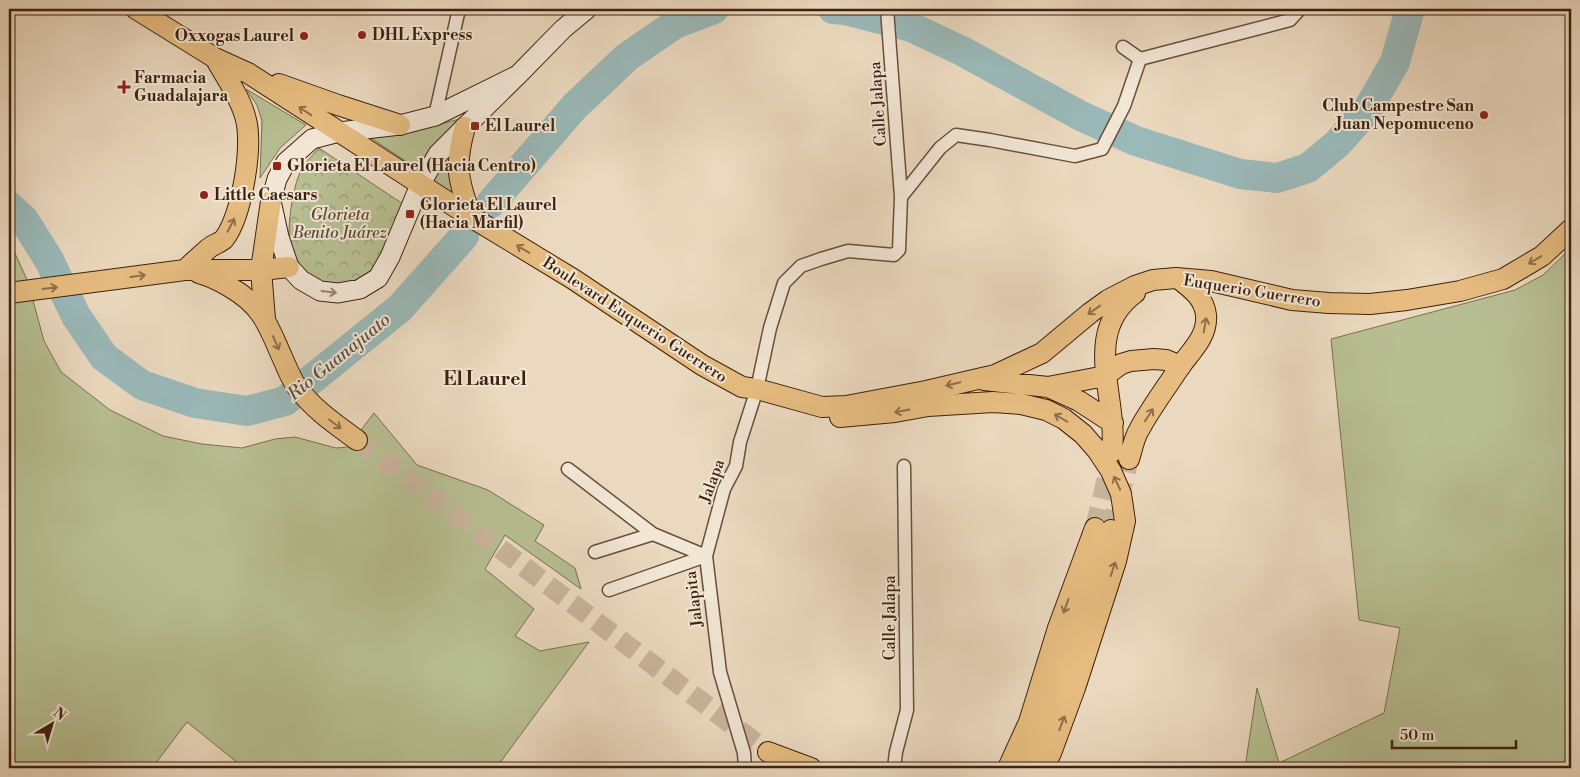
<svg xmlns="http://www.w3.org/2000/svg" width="1580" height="777" viewBox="0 0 1580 777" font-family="'Libre Bodoni',serif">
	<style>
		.green { fill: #b7bf92; stroke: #7a7050 }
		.park { fill: url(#park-crowns); stroke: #7a7050 }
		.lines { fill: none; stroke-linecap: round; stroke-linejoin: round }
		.river { stroke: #9ab9b9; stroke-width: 30 }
		.primary-tunnel { stroke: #c8b49c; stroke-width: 20; stroke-dasharray: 20 10; stroke-linecap: butt }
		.minor-casing { stroke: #684f3b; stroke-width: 15 }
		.secondary-casing { stroke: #3d210f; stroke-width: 21 }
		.primary-casing { stroke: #3d210f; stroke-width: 22 }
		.minor { stroke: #f2e6d5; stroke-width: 12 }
		.secondary { stroke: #f2e6d5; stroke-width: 19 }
		.primary { stroke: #e6bc80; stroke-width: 20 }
		.oneway { stroke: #926e48 }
		.oneway2 { stroke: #988472 }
		.poi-dot { fill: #8f2418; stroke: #f2e6d5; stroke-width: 2 }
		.labels { text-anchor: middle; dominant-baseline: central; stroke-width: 4; stroke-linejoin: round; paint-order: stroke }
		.poi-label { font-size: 16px; font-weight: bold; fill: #3d210f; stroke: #f2e6d5; text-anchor: start }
		.street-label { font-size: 16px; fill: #3d210f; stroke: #f2e6d5 }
		.park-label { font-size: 16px; font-style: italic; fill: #5c4830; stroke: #f2e6d5 }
		.water-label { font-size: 18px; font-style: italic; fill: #594f42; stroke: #f2e6d5 }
		.quarter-label { font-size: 19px; font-weight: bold; fill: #3d210f; stroke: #f2e6d5 }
	</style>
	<defs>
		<pattern id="park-crowns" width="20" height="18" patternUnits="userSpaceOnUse" patternTransform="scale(1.25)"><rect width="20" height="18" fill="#b7bf92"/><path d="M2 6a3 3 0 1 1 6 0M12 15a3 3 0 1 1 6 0" fill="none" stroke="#969b76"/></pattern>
	</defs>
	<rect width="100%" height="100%" fill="#ebd9bf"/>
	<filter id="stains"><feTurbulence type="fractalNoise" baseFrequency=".004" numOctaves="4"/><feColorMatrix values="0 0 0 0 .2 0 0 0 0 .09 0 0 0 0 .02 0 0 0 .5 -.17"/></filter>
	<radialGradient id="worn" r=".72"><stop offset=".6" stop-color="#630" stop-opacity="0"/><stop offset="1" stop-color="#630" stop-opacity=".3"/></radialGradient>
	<!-- green -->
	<path class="green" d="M 246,89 L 306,125 L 280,148 L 260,178 L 262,121 L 257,105 Z
		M 464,118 L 442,136 L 416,168 L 368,136 L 416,130 Z
		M 453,145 L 460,199 L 429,178 Z
		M 9,245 L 14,251 L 28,282 L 44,341 L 61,372 L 110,410 L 163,436 L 202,444 L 242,448 L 275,439 L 295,437 L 336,448 L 348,447 L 374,413 L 417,465 L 488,490 L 544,525 L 535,541 L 575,568 L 581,589 L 505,535 L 485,569 L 534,609 L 515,636 L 540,651 L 589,642 L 496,768 L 244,768 L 187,722 L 152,768 L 9,768 Z
		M 1571,248 L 1571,768 L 1245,768 L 1257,688 L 1279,763 L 1384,713 L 1400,628 L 1359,620 L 1331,339 L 1515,290 L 1543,275 Z"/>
	<!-- park -->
	<path class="park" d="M 319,148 L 403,204 C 395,222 385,255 372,269 C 359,284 331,291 313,280 C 309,277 306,272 303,269 C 300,265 295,261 293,257 C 284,242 292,191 299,175 C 303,164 312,156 319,148 Z"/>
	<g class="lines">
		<!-- river -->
		<path class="river" d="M 833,9 L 845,10 L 911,27 L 962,51 L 1081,116 L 1136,141 L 1240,174 L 1277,178 L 1308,168 L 1337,144 L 1368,109 L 1395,62 L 1410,9
			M 491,203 L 575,106 L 627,57 L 675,24 L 714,9
			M 9,206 L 24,220 L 49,260 L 76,316 L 104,357 L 142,385 L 195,403 L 247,411 L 285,401 L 400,308 L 464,236"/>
		<!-- primary-tunnel -->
		<path class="primary-tunnel" d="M 357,440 L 768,752
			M 1095,528 L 1112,457
			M 1111,530 L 1129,459"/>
		<!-- minor casing -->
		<g class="minor-casing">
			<path id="minor" d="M 1123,47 L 1140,59 L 1290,20 L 1300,9
				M 435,116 L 459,9
				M 901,197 L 940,148 L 956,135 L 990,140 L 1075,156 L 1102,149 L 1124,106 L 1140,59
				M 568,469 L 653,534 L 706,556 L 720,672 L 744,753 L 745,768
				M 595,552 L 653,534
				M 609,590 L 706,556 L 724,489 L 736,466 L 740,442 L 757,389 L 770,328 L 784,283 L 801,266 L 821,259 L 848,251 L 894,255 L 899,250 L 901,197 L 887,9
				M 894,768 L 896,752 L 907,710 L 904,466"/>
		</g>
		<!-- secondary casing -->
		<g class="secondary-casing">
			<path id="secondary" d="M 518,75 L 435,116 L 400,125 L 339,132 L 312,139 L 286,162 L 277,179 L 271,201 L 279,237 L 289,267 L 301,280 L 320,291 L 338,293 L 360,289 L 378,278 L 390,257 L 420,185 L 438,154 L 465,127 L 518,75 L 563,29 L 587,9"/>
		</g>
		<!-- primary casing -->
		<g class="primary-casing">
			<path id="primary" d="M 136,9 L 215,58 L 248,73 L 471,217 L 573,279 L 702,365 L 742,387 L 757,389 L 822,407 L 846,406 L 926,391 L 995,375 L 1042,353 L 1090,313 L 1108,300 L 1135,286 L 1153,280 L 1176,278 L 1211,281 L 1292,300 L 1329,303 L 1370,304 L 1407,300 L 1460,291 L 1503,279 L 1542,256 L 1571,229
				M 279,84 L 338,105 L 400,125
				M 465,127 C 454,166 458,180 471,217
				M 185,270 C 192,263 200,256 208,249 C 212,245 220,243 224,239 C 242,216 254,144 245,116 C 239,95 225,76 215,58
				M 199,273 C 211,276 220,281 230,287 C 264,307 268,326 283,359 C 287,368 291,379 297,387 C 313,409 335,424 357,440
				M 9,293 L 185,270 L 261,270 L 289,267
				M 265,319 L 261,270 L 271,201
				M 984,380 L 1048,387 L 1079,401 L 1113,423
				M 1048,387 L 1105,376 L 1121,364 L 1131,361 L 1154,359 L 1166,360 L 1181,366
				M 840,417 L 895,412 L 928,406 L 993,402 L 1021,404 L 1046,410 L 1064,419 L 1083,434 L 1097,450 L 1111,471 L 1121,494 L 1125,521 L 1116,561 L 1075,688 L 1051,753 L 1043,768
				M 1112,452 C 1113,442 1113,432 1112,422 C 1108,375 1090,326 1135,293
				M 1129,459 C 1132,450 1134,438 1139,430 C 1150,409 1166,388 1179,368 C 1190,352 1208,337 1206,315 C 1204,298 1192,289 1179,279
				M 768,752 L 811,768
				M 1008,768 L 1029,722 L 1058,628 L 1095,528
				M 1024,768 L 1061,682 L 1111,530"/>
		</g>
		<!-- minor -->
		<use href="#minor" class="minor"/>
		<!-- secondary -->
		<use href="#secondary" class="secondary"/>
		<!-- primary -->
		<use href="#primary" class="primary"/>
	</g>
	<!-- one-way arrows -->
	<defs><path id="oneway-shaft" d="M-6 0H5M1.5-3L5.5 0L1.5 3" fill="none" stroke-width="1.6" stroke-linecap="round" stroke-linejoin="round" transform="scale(1.25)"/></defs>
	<g class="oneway">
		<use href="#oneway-shaft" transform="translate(305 111) rotate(-147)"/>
		<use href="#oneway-shaft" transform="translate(231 225) rotate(-63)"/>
		<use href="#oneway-shaft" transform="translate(523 249) rotate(-149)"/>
		<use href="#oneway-shaft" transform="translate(1535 260) rotate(149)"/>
		<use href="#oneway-shaft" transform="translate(138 276) rotate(-8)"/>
		<use href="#oneway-shaft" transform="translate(50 288) rotate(-7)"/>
		<use href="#oneway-shaft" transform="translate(1094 310) rotate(144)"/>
		<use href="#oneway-shaft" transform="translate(1205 325) rotate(-80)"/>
		<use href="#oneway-shaft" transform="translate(276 343) rotate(66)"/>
		<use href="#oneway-shaft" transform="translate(953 384) rotate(167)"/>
		<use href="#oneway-shaft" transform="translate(902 411) rotate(169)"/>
		<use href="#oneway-shaft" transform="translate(1149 415) rotate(-57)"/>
		<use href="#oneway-shaft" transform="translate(1061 418) rotate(-150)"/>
		<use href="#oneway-shaft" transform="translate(335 424) rotate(37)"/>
		<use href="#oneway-shaft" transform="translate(1117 483) rotate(-115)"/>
		<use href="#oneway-shaft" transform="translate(1113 569) rotate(-72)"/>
		<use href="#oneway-shaft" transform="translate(1066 606) rotate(110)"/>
		<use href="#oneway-shaft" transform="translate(1062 723) rotate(-69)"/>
	</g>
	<use class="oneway2" href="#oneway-shaft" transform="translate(329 292) rotate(7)"/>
	<!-- markers -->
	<g class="poi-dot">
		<circle cx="362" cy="35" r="5"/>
		<circle cx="304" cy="36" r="5"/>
		<path d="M121.5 79.5h5v5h5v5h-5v5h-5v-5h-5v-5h5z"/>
		<circle cx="1484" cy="115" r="5"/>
		<rect x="470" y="121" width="10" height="10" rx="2.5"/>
		<rect x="272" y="161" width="10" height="10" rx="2.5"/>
		<circle cx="204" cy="195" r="5"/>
		<rect x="405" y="209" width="10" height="10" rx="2.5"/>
	</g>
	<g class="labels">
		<!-- poi labels -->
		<g class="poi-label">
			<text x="372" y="35">DHL Express</text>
			<text x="294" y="36" text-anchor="end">Oxxogas Laurel</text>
			<text x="134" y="78">Farmacia<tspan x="134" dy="18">Guadalajara</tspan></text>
			<text x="1474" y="106" text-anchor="end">Club Campestre San<tspan x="1474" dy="18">Juan Nepomuceno</tspan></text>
			<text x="485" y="126">El Laurel</text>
			<text x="287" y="166">Glorieta El Laurel (Hacia Centro)</text>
			<text x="214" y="195">Little Caesars</text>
			<text x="420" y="205">Glorieta El Laurel<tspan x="420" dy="18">(Hacia Marfil)</tspan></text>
		</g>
		<!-- street labels -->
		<g class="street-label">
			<text transform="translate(878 104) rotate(-94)">Calle Jalapa</text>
			<text transform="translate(1252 291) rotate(9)">Euquerio Guerrero</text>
			<text transform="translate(635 320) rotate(33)">Boulevard Euquerio Guerrero</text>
			<text transform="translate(712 481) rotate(-70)">Jalapa</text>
			<text transform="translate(694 599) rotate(-97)">Jalapita</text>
			<text transform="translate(890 618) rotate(-90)">Calle Jalapa</text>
		</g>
		<!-- park labels -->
		<g class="park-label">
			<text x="340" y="215">Glorieta<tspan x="340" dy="18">Benito Juárez</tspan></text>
		</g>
		<!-- water labels -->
		<g class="water-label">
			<text transform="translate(339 357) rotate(-39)">Rio Guanajuato</text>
		</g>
		<!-- quarter labels -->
		<g class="quarter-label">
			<text x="485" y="379">El Laurel</text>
		</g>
	</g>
	<!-- margin -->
	<rect width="1580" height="777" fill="none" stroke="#ebd9bf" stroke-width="30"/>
	<rect x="10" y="10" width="1560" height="757" fill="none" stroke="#3d210f" stroke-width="2.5"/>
	<rect x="15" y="15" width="1550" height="747" fill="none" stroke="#3d210f"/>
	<!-- north arrow -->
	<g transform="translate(52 724) rotate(38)" stroke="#f2e6d5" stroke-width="4" paint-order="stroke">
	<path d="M0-4L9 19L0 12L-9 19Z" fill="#3d210f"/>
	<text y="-8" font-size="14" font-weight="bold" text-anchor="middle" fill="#3d210f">N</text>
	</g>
	<!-- scale -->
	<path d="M1392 740v8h124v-8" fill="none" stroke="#3d210f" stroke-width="2.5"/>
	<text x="1400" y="740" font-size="15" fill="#3d210f" stroke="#f2e6d5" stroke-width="4" paint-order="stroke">50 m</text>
	<rect width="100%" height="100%" filter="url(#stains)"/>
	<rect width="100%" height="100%" fill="url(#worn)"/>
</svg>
